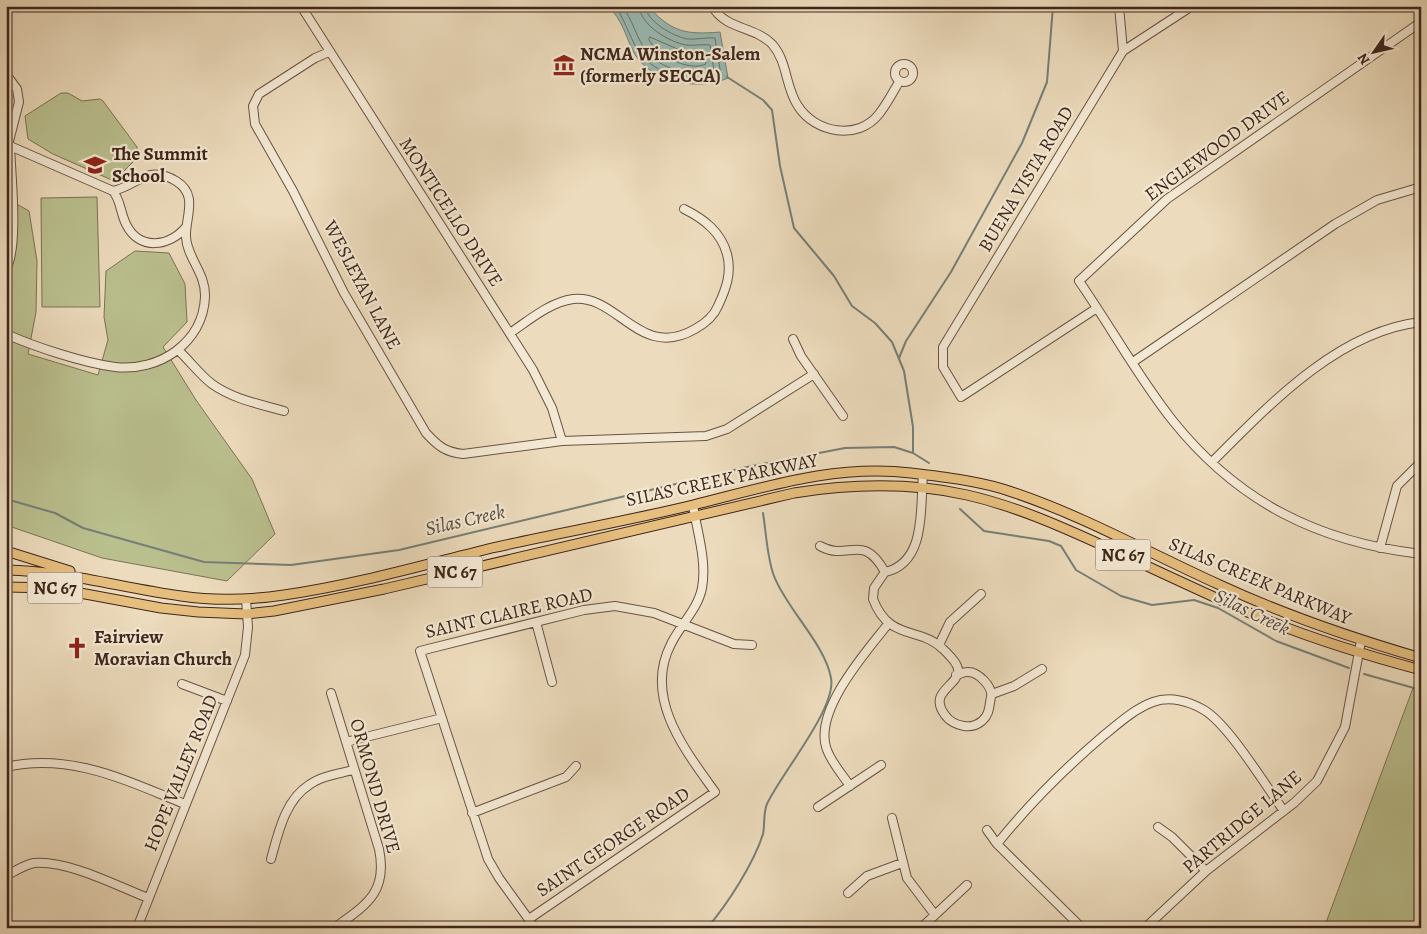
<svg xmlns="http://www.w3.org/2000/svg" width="1427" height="934" viewBox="0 0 1427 934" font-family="Alegreya,serif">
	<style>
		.green { fill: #babf8e; stroke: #7c7254 }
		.water { fill: #99bbb4; stroke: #757f77 }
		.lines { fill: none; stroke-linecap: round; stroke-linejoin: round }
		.shore { stroke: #6c7068; stroke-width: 1 }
		.stream { stroke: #757f77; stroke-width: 2 }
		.minor-casing { stroke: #6a5343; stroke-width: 10 }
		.major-casing { stroke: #3e261b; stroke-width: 11 }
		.minor { stroke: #f3e8d3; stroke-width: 8 }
		.major { stroke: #e6be7e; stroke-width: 9 }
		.labels { text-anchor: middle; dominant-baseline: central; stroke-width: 4.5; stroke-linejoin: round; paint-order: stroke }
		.shield { fill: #f3e8d3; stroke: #746052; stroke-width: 1 }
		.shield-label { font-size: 18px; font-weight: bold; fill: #3e261b }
		.poi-label { font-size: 19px; font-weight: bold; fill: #3e261b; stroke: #f3e8d3; text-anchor: start }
		.street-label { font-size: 19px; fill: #3e261b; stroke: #f3e8d3 }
		.water-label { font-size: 20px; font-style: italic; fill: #554b41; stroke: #f3e8d3 }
	</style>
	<rect width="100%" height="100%" fill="#ecdbbc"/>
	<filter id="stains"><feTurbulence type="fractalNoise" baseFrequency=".004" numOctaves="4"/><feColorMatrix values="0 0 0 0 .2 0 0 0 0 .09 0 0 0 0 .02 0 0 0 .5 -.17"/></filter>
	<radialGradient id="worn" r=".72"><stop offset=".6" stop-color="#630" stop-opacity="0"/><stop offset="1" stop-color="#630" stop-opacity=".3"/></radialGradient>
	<!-- green -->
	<path class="green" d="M 61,93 L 68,93 L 82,101 L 100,99 L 103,101 L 137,147 L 138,157 L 114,181 L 53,154 L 28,139 L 25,116 Z
		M 97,197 L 100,307 L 42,307 L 41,198 Z
		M 6,198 L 29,211 L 37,261 L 36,312 L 28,354 L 98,375 L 108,340 L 104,317 L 106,271 L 135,251 L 169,253 L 185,284 L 187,322 L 163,347 L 196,400 L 252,479 L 275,534 L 227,581 L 102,558 L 6,525 Z
		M 1413,688 L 1421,689 L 1421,928 L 1324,928 Z"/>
	<!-- water -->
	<path class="water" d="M 607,6 L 648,6 C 671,32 686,35 720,32 L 728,78 C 700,91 654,83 636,56 C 626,40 623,18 607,6 Z"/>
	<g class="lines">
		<!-- shore -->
		<path class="shore" d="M 615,6 C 627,22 630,42 643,57 C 659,75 699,87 721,75 L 715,38 C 706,37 697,40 687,39 C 673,36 647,22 645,6
			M 622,6 C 633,20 636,37 646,51 C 659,69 694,77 714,71 L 710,45 C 702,44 694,46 686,45 C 669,42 640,25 639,6
			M 650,37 L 682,51 L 703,53 L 706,64 C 689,72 658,56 649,40 Z"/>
		<!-- stream -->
		<path class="stream" d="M 727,77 L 763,100 L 772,110 L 780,166 L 794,228 L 834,276 L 852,306 L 875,323 L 892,342 L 904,371 L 913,427 L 913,453
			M 899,358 L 906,341 L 951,272 L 1022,143 L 1047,82 L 1053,6
			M 6,499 L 55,513 L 83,528 L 204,562 L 291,565 L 399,550 L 747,467 L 845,448 L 894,447 L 913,453 L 929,463
			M 960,509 L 984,531 L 1049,541 L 1061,546 L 1076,570 L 1121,596 L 1152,605 L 1194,600 L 1218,608 L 1276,641 L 1349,668
			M 1364,674 L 1421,690
			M 707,928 C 727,905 754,863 763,834 C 765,825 763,813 767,804 C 780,775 837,708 831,678 C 825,644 786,608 774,576 C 767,558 766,531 763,513"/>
		<!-- minor casing -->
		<g class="minor-casing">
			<path id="minor" d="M 301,6 L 533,370 L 552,408 L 562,441
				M 712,6 C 726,30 754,26 772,44 C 788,62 785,87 798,106 C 815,133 858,141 879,114 C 887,104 893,92 899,82
				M 1119,6 L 1123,51
				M 1421,22 L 1167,199 L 1079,281 C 1111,327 1138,377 1173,421 C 1238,502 1318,542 1421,554
				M 329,52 L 315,58 L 259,94 L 253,106 L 255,124 L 293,191 L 344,293 L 426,433 C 438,446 445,452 463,454 L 562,441 L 706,436 L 727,429 L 814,374
				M895 73a9 9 0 1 1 18 0a9 9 0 1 1-18 0Z
				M 6,74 L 17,89 L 19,102 L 7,149
				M 113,191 C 121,201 120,212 126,224 C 139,251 169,247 186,227
				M 6,270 C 19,245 11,176 10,146 L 113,191 C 138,185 148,164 176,181 C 199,195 185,217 186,237 C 187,258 206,273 205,297 C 203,343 159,372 115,367 C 84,363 35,347 6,334
				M 1097,308 L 961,397 L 943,367 L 943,347 L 1123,51 L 1192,6
				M 510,333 C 528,321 550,302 573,299 C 618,294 640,361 695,329 C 704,324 714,316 718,306 C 726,289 732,273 727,254 C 721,232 704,219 684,209
				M 793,339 L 801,356 L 843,416
				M 179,351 C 190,361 199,374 212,384 C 233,399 259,404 284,411
				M 1133,362 L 1335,224 L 1377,200 L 1421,187
				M 1212,462 C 1268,406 1338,331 1421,322
				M 923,475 C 920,506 927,563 885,572 L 874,588 L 873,599 C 889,642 921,626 944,650 C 949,655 957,662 958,669 C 960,686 927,691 945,715 C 949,721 957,725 964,726 C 970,727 977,725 982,721 C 990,714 989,706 991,697 C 993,687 978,671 967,672 C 964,672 960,674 956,675
				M 820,546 C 849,562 862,531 885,572
				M 1380,548 L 1397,486 L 1421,462
				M 536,622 L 552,682
				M 939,645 L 950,622 L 981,594
				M 182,684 L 227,701
				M 331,693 L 379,849 C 388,893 366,905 334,928
				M 992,694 L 1014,686 L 1042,669
				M 346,742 L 442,718
				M 6,767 C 70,752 127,781 185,804
				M 850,786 C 842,774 830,761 826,747 C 815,709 866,652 888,624
				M 818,807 L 881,765
				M 472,813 L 566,777 L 576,766
				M 892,818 L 907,878 L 935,915
				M 1158,827 L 1172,837 L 1206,871
				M 987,830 L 997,844 L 1082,928
				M 997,844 C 1029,804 1063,770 1103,736 C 1118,724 1134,709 1153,702 C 1170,696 1189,701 1204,710 C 1229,725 1265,785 1284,811
				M 271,859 C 278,834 285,800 309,785 C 321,776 338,774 353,770
				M 6,876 C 15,871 24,865 34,863 C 68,860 117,886 148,898
				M 848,893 L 867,876 L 902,863
				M 529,919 L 715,792 C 685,750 643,698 671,644 C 680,625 698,609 702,588 C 707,560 697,532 693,505
				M 137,928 L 245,655 L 248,627 L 246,599
				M 535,928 L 499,878 L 488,859 L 420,651 L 584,610 L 615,606 L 654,613 L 734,644 L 752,645
				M 921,928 L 967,885
				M 1145,928 L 1206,871 L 1294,803 L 1317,781 L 1345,727 L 1361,641"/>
		</g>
		<!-- major casing -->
		<g class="major-casing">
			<path id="major" d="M 6,551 L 70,571
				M 6,570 C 66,571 122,588 181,596 C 215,601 250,600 284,595 C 354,585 423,565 492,548 C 559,533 627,521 693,505 C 766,487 835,464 911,473 C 943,477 981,481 1012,492 C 1084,516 1151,554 1220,585 C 1285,615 1352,638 1421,658
				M 6,587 L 53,588 L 161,608 L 198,612 L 246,614 L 274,611 L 384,589 L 794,493 C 851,484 909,482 967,495 C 1015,506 1060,526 1104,546 C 1151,568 1198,590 1245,611 C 1302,636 1361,654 1421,670"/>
		</g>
		<!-- minor -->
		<use href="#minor" class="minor"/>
		<!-- major -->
		<use href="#major" class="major"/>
	</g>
	<!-- icons -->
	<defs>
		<g id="museum-bare" transform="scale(1.725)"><path d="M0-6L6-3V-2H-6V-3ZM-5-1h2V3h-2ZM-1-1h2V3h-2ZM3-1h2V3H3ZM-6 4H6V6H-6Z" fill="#8f2418" stroke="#f3e8d3" stroke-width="2.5" paint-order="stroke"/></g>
		<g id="school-bare" transform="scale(1.725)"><path d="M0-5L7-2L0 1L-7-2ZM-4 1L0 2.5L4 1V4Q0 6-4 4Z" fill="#8f2418" stroke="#f3e8d3" stroke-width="2.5" paint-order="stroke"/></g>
		<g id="church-bare" transform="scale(1.725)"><path d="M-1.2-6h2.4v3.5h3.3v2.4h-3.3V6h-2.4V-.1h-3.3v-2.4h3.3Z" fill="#8f2418" stroke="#f3e8d3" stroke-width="2.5" paint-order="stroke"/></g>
	</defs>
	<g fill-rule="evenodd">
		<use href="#museum-bare" x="564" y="65"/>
		<use href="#school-bare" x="95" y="165"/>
		<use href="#church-bare" x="77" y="648"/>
	</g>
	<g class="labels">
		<!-- shield labels -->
		<g class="shield">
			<rect x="1095.5" y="539.5" width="55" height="31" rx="4"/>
			<rect x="427.5" y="556.5" width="55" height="31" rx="4"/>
			<rect x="27.5" y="572.5" width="55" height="31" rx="4"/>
		</g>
		<g class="shield-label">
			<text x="1123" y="555">NC 67</text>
			<text x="455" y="572">NC 67</text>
			<text x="55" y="588">NC 67</text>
		</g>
		<!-- poi labels -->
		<g class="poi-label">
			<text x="580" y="54">NCMA Winston-Salem<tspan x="580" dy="22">(formerly SECCA)</tspan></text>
			<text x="112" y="154">The Summit<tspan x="112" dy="22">School</tspan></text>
			<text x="94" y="637">Fairview<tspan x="94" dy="22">Moravian Church</tspan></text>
		</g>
		<!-- street labels -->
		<g class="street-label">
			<text transform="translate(1217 146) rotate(-36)">ENGLEWOOD DRIVE</text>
			<text transform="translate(1026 179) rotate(-59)">BUENA VISTA ROAD</text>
			<text transform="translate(451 212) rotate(57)">MONTICELLO DRIVE</text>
			<text transform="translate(362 285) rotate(62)">WESLEYAN LANE</text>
			<text transform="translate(722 480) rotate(-12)">SILAS CREEK PARKWAY</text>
			<text transform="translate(1260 581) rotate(23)">SILAS CREEK PARKWAY</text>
			<text transform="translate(509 613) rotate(-13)">SAINT CLAIRE ROAD</text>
			<text transform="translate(181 773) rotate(-68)">HOPE VALLEY ROAD</text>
			<text transform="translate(375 786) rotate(74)">ORMOND DRIVE</text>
			<text transform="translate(1242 822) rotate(-40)">PARTRIDGE LANE</text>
			<text transform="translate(613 842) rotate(-34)">SAINT GEORGE ROAD</text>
		</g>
		<!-- water labels -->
		<g class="water-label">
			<text transform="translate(465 520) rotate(-13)">Silas Creek</text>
			<text transform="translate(1252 612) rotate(26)">Silas Creek</text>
		</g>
	</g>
	<!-- margin -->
	<rect width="1427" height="934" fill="none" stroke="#ecdbbc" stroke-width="25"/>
	<rect x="8" y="8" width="1412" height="919" fill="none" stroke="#3e261b" stroke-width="2.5"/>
	<rect x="12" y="12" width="1402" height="909" fill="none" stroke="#3e261b"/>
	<!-- north arrow -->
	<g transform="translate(1374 52) rotate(236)" stroke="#f3e8d3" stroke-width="4" paint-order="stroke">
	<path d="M0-4L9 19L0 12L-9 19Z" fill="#3e261b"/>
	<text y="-8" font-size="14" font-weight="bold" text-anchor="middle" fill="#3e261b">N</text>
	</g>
	<rect width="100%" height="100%" filter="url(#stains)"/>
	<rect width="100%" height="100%" fill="url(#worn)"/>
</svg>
